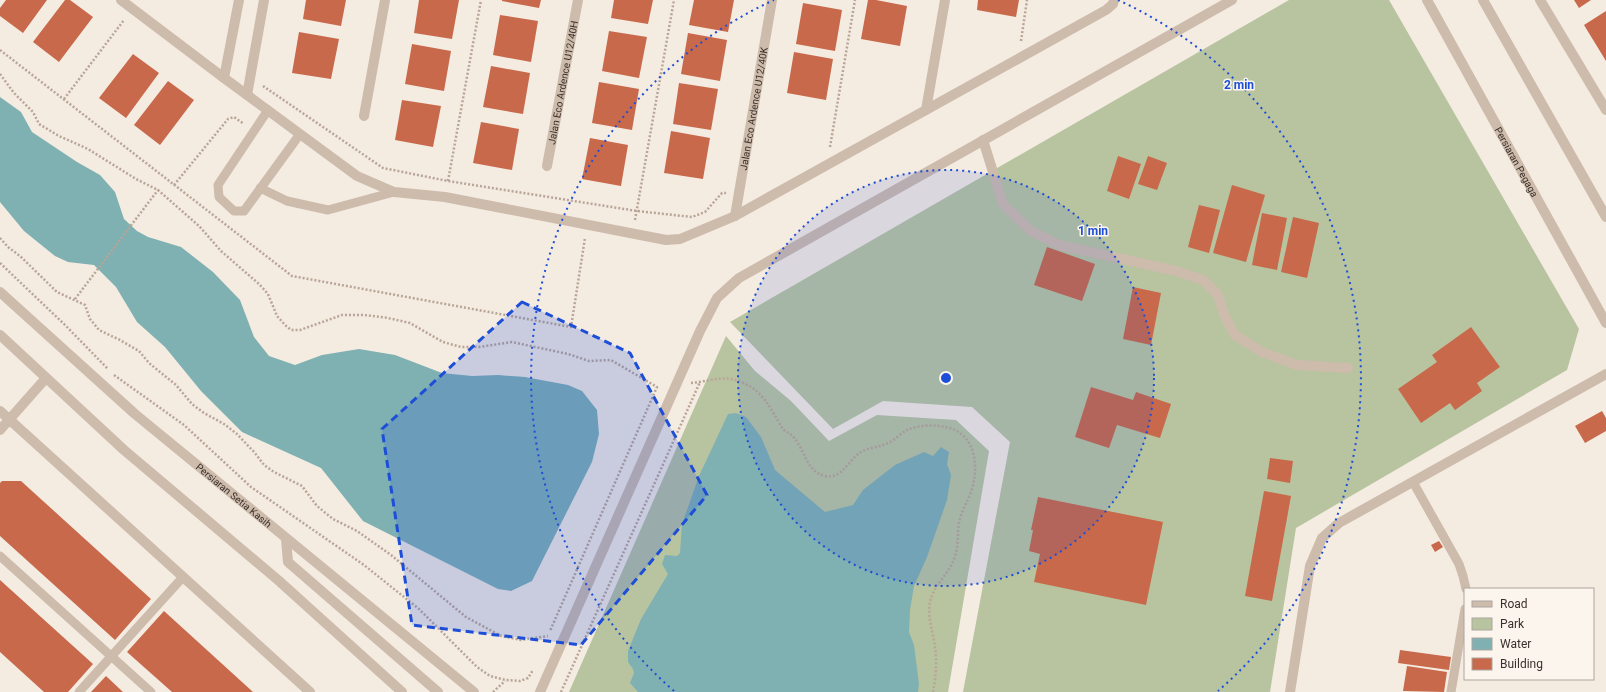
<svg xmlns="http://www.w3.org/2000/svg" width="1606" height="692" viewBox="0 0 1606 692" font-family="Roboto,sans-serif">
	<style>
		.green { fill: #b8c4a0 }
		.water { fill: #7fb0b2 }
		.building { fill: #c8694b }
		.lines { fill: none; stroke-linecap: round; stroke-linejoin: round }
		.path { stroke: #b9a596; stroke-width: 2.5; stroke-dasharray: 2 2; stroke-linecap: butt }
		.service { stroke: #cdbbac; stroke-width: 9 }
		.minor { stroke: #cdbbac; stroke-width: 10 }
		.tertiary { stroke: #cdbbac; stroke-width: 10 }
		.marked { fill: #1d4ed8; fill-opacity: 0.2; stroke: #1d4ed8; stroke-width: 3; stroke-dasharray: 8 5; stroke-linejoin: round }
		.ring { fill: none; stroke: #1d4ed8; stroke-width: 2; stroke-dasharray: 2 4 }
		.labels { text-anchor: middle; dominant-baseline: central; stroke-width: 3; stroke-linejoin: round; paint-order: stroke }
		.street-label { font-size: 10px; fill: #3b302b; stroke: #fbf5ee }
		.centre { fill: #1d4ed8; stroke: #fbf5ee; stroke-width: 2 }
		.ring-label { font-size: 12px; text-anchor: middle; font-weight: bold; fill: #1d4ed8; stroke: #fbf5ee; stroke-width: 3; stroke-linejoin: round; paint-order: stroke }
	</style>
	<rect width="100%" height="100%" fill="#f4ebe1"/>
	<!-- green -->
	<path class="green" d="M 1289,0 L 1389,0 L 1579,329 L 1567,370 L 1296,528 L 1270,692 L 963,692 L 1010,442 L 972,407 L 883,401 L 833,429 L 730,322 Z
		M 726,336 L 755,371 L 791,401 L 829,441 L 877,415 L 956,420 L 989,451 L 948,692 L 569,692 Z"/>
	<!-- water -->
	<path class="water" d="M 0,97 L 21,112 L 32,132 L 77,162 L 100,175 L 115,192 L 124,219 L 137,231 L 148,237 L 181,247 L 213,272 L 240,300 L 254,337 L 269,356 L 295,365 L 322,355 L 359,349 L 395,355 L 442,373 L 472,376 L 498,375 L 525,377 L 568,385 L 582,391 L 597,410 L 599,434 L 592,462 L 532,581 L 511,591 L 498,589 L 363,521 L 321,468 L 242,432 L 201,391 L 165,347 L 137,322 L 116,287 L 94,265 L 68,262 L 55,256 L 24,231 L 0,202 Z
		M 736,413 L 746,417 L 761,437 L 775,470 L 825,512 L 853,505 L 863,490 L 895,465 L 924,452 L 933,456 L 941,447 L 949,452 L 947,464 L 951,475 L 947,500 L 927,557 L 914,586 L 910,610 L 909,632 L 914,645 L 919,684 L 918,692 L 638,692 L 630,683 L 634,673 L 633,669 L 628,662 L 628,651 L 641,619 L 668,574 L 662,564 L 665,555 L 677,556 L 680,553 L 682,524 L 699,476 L 728,414 Z"/>
	<!-- building -->
	<path class="building" d="M 6,0 L 47,0 L 23,33 L 0,16 L 0,8 Z
		M 65,0 L 70,0 L 93,17 L 59,62 L 33,42 Z
		M 306,0 L 346,0 L 341,26 L 303,19 Z
		M 419,0 L 459,0 L 452,39 L 414,33 Z
		M 502,0 L 541,0 L 539,8 L 502,1 Z
		M 614,0 L 653,0 L 648,24 L 611,18 Z
		M 694,0 L 734,0 L 728,32 L 689,25 Z
		M 868,0 L 876,0 L 907,6 L 900,46 L 861,39 Z
		M 978,0 L 1019,0 L 1016,17 L 977,10 Z
		M 1574,0 L 1591,0 L 1579,8 Z
		M 803,3 L 842,10 L 835,51 L 796,44 Z
		M 1606,11 L 1606,61 L 1584,25 Z
		M 500,15 L 538,21 L 531,62 L 493,55 Z
		M 609,31 L 647,37 L 639,78 L 602,71 Z
		M 299,32 L 339,39 L 331,79 L 292,73 Z
		M 688,33 L 727,40 L 720,81 L 681,74 Z
		M 412,44 L 451,51 L 444,91 L 405,84 Z
		M 794,52 L 833,59 L 826,100 L 787,93 Z
		M 133,54 L 159,73 L 126,118 L 99,98 Z
		M 491,66 L 530,73 L 523,114 L 483,107 Z
		M 168,81 L 194,100 L 160,145 L 134,125 Z
		M 599,82 L 639,89 L 632,130 L 592,123 Z
		M 679,83 L 718,89 L 711,130 L 673,124 Z
		M 402,100 L 441,106 L 433,147 L 395,140 Z
		M 481,122 L 519,129 L 512,170 L 473,163 Z
		M 671,131 L 710,138 L 703,179 L 664,173 Z
		M 590,138 L 628,145 L 621,186 L 582,179 Z
		M 1118,156 L 1141,164 L 1129,199 L 1107,191 Z
		M 1148,156 L 1167,163 L 1157,190 L 1138,184 Z
		M 1232,185 L 1265,195 L 1246,262 L 1213,253 Z
		M 1199,205 L 1220,210 L 1209,253 L 1188,247 Z
		M 1262,213 L 1287,218 L 1277,270 L 1252,265 Z
		M 1293,217 L 1319,223 L 1307,278 L 1281,272 Z
		M 1047,247 L 1095,264 L 1082,301 L 1034,285 Z
		M 1133,287 L 1161,293 L 1151,345 L 1123,339 Z
		M 1471,327 L 1500,367 L 1477,383 L 1482,391 L 1455,410 L 1450,403 L 1421,423 L 1398,389 L 1437,362 L 1432,355 Z
		M 1091,387 L 1133,400 L 1136,392 L 1171,404 L 1160,438 L 1117,425 L 1109,448 L 1075,437 Z
		M 1602,411 L 1606,418 L 1606,431 L 1585,443 L 1575,426 Z
		M 1270,458 L 1293,461 L 1290,483 L 1267,479 Z
		M 2,481 L 21,481 L 151,599 L 115,640 L 0,536 L 0,483 Z
		M 1264,491 L 1291,496 L 1272,601 L 1245,596 Z
		M 1038,497 L 1163,522 L 1146,605 L 1034,582 L 1040,554 L 1029,551 L 1033,530 L 1031,530 Z
		M 1439,541 L 1443,547 L 1435,552 L 1431,545 Z
		M 0,580 L 93,664 L 68,692 L 44,692 L 0,652 Z
		M 164,611 L 253,692 L 172,692 L 127,652 Z
		M 1400,650 L 1451,657 L 1449,670 L 1398,663 Z
		M 1407,666 L 1447,672 L 1444,692 L 1403,691 Z
		M 106,676 L 123,692 L 91,692 Z"/>
	<g class="lines">
		<!-- path -->
		<path class="path" d="M 1021,41 L 1027,0
			M 0,50 L 292,276 L 571,327 L 585,238
			M 0,74 L 14,93 L 33,112 L 39,124 L 59,136 L 88,149 L 136,179 L 158,190 L 199,226 L 221,251 L 259,284 L 268,294 L 277,316 L 285,325 L 291,330 L 300,330 L 342,315 L 364,315 L 388,318 L 410,323 L 443,342 L 461,347 L 479,347 L 512,342 L 568,354 L 589,361 L 611,360 L 657,387 L 550,631
			M 263,86 L 383,168 L 448,181 L 637,211 L 692,217 L 705,212 L 722,193 L 726,193
			M 64,99 L 124,20
			M 830,147 L 855,0
			M 448,181 L 481,0
			M 174,185 L 228,119 L 234,117 L 244,124
			M 635,220 L 674,0
			M 0,238 L 8,247 L 20,256 L 57,292 L 85,305 L 90,319 L 99,330 L 120,340 L 139,351 L 149,363 L 176,385 L 192,404 L 204,413 L 224,424 L 237,434 L 255,453 L 264,465 L 274,472 L 302,486 L 317,506 L 333,519 L 357,531 L 391,555 L 466,617 L 501,636 L 521,640 L 548,636
			M 0,263 L 64,324 L 108,369
			M 75,299 L 158,190
			M 114,375 L 184,425 L 251,487 L 364,565 L 419,609 L 477,667 L 490,676 L 506,680 L 520,681 L 528,678 L 533,670
			M 691,383 C 704,382 718,377 731,379 C 753,384 763,395 774,414 C 777,419 780,425 783,429 C 787,433 792,434 795,439 C 805,451 807,472 825,476 C 842,480 849,459 861,452 C 870,447 881,447 890,442 C 896,439 901,433 907,430 C 921,424 942,424 955,430 C 978,442 978,471 971,492 C 967,503 961,512 959,523 C 957,536 959,547 954,559 C 949,573 935,585 931,598 C 926,614 933,631 935,647 C 937,662 936,677 933,692
			M 493,692 L 505,681
			M 561,692 L 700,382"/>
		<!-- service -->
		<path class="service" d="M 268,110 L 218,185 L 219,197 L 234,211 L 244,211 L 300,134
			M 260,188 L 287,201 L 328,210 L 394,192
			M 1413,482 L 1459,564 L 1463,576 L 1466,589
			M 0,556 L 151,692
			M 79,692 L 183,577
			M 1451,692 L 1465,609"/>
		<!-- minor -->
		<g class="minor">
			<path d="M 121,0 L 224,78 L 357,176 L 394,192 L 445,197 L 666,240 L 680,239 L 735,216 L 1106,10 L 1113,4 L 1114,0"/>
			<path id="s1" d="M 1427,0 L 1606,323"/>
			<path d="M 1483,0 L 1606,217"/>
			<path d="M 1540,0 L 1606,110"/>
			<path d="M 224,78 L 239,0"/>
			<path d="M 247,95 L 264,0"/>
			<path d="M 926,110 L 945,0"/>
			<path d="M 364,116 L 385,0"/>
			<path d="M 983,140 L 1003,204 L 1031,231 L 1059,245 L 1176,271 L 1203,280 L 1218,295 L 1225,317 L 1235,335 L 1262,352 L 1297,365 L 1348,368"/>
			<path id="s2" d="M 547,166 L 578,0"/>
			<path id="s3" d="M 735,216 L 772,0"/>
			<path d="M 0,411 L 310,692"/>
			<path d="M 0,430 L 46,378"/>
			<path d="M 540,692 L 700,331 L 717,298 L 739,278 L 1232,0"/>
			<path d="M 1290,692 L 1310,566 L 1322,538 L 1339,523 L 1606,374"/>
		</g>
		<!-- tertiary -->
		<g class="tertiary">
			<path id="s4" d="M 0,292 L 135,414 L 474,692"/>
			<path d="M 0,335 L 124,450 L 278,580 L 402,692"/>
			<path d="M 286,539 L 288,562 L 438,692"/>
		</g>
	</g>
	<!-- marked area -->
	<path class="marked" d="M 522,302 L 630,353 L 707,495 L 581,645 L 412,625 L 382,429 Z"/>
	<!-- distance rings -->
	<circle cx="946" cy="378" r="208" fill="#1d4ed8" fill-opacity=".12"/>
	<g class="ring">
		<circle cx="946" cy="378" r="208"/>
		<path d="M674 691A415 415 0 0 1 774 0M1118 0A415 415 0 0 1 1218 691"/>
	</g>
	<g class="labels">
		<!-- street labels -->
		<g class="street-label">
			<text stroke="none"><textPath href="#s2" startOffset="85">Jalan Eco Ardence U12/40H</textPath></text>
			<text stroke="none"><textPath href="#s3" startOffset="109">Jalan Eco Ardence U12/40K</textPath></text>
			<text stroke="none"><textPath href="#s1" startOffset="185">Persiaran Pegaga</textPath></text>
			<text stroke="none"><textPath href="#s4" startOffset="310">Persiaran Setia Kasih</textPath></text>
		</g>
	</g>
	<circle cx="946" cy="378" r="6" class="centre"/>
	<g class="ring-label">
		<text x="1239" y="89">2 min</text>
		<text x="1093" y="235">1 min</text>
	</g>
	<!-- legend -->
	<rect x="1464" y="588" width="130" height="92" fill="#fbf5ee" stroke="#aea6a0"/>
	<rect x="1472" y="601" width="20" height="6" fill="#cdbbac" stroke="#aea6a0"/>
	<text x="1500" y="608" font-size="12" fill="#3b302b">Road</text>
	<rect x="1472" y="618" width="20" height="12" fill="#b8c4a0" stroke="#aea6a0"/>
	<text x="1500" y="628" font-size="12" fill="#3b302b">Park</text>
	<rect x="1472" y="638" width="20" height="12" fill="#7fb0b2" stroke="#aea6a0"/>
	<text x="1500" y="648" font-size="12" fill="#3b302b">Water</text>
	<rect x="1472" y="658" width="20" height="12" fill="#c8694b" stroke="#aea6a0"/>
	<text x="1500" y="668" font-size="12" fill="#3b302b">Building</text>
</svg>
